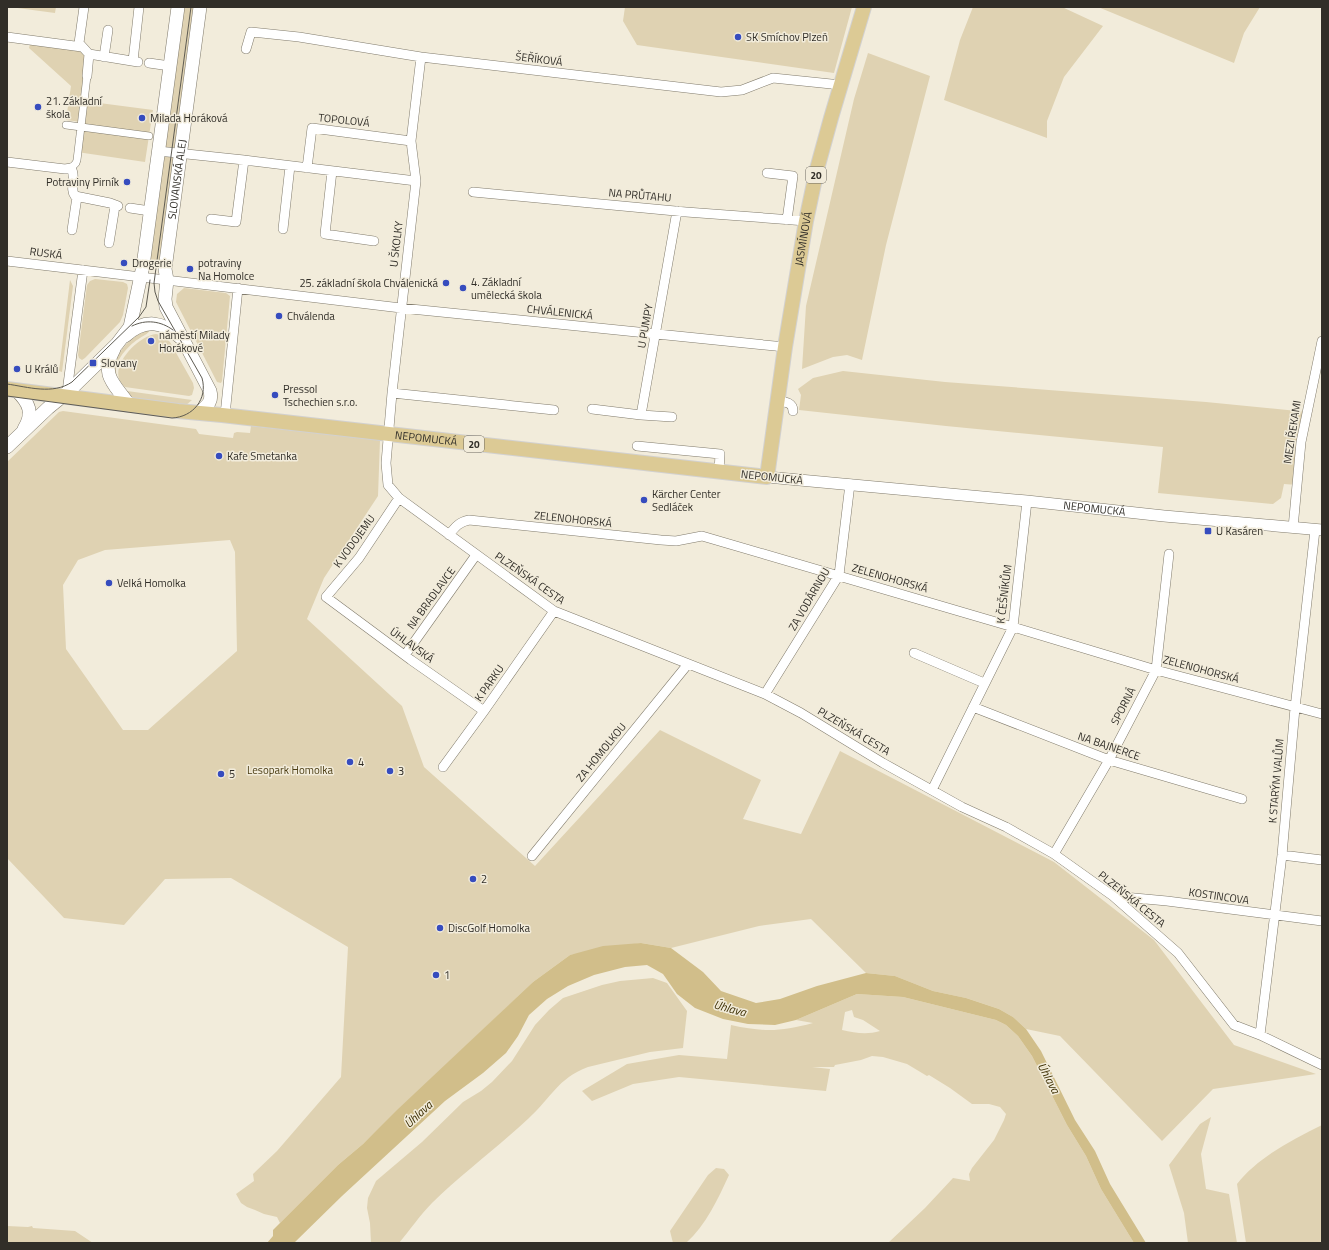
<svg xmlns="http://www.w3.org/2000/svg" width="1329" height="1250" viewBox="0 0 1329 1250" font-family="'Titillium Web',sans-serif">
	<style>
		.green { fill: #dfd2b2; fill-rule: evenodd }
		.water { fill: #d1be8a }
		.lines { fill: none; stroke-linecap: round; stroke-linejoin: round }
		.pedestrian-casing { stroke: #817b6c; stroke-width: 8 }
		.minor-casing { stroke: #817b6c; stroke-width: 10 }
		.tertiary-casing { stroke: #817b6c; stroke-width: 12 }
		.secondary-casing { stroke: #817b6c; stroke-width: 14 }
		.primary-casing { stroke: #d2d1d0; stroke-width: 16 }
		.pedestrian { stroke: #fff; stroke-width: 7 }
		.minor { stroke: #fff; stroke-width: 9 }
		.tertiary { stroke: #fff; stroke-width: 11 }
		.secondary { stroke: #fff; stroke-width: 13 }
		.primary { stroke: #dcca95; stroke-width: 14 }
		.tram { stroke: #5e5b52; stroke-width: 1 }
		.poi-dot { fill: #364cbe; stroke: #f2ecdb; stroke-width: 1.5 }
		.labels { text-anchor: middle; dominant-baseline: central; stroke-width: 3; stroke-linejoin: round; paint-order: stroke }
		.shield { fill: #f2ecdb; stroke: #6b675e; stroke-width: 1 }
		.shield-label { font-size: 10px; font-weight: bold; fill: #312e28 }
		.poi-label { font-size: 11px; fill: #312e28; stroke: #f2ecdb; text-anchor: start }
		.street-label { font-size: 11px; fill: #312e28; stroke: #f2ecdb }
		.park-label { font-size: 11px; fill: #4b3d13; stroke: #f2ecdb }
		.water-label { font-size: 12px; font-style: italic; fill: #3d2f03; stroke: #f2ecdb }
	</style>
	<rect width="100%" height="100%" fill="#f2ecdb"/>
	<!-- green -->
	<path class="green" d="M 10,7 L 56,7 L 55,13 Z
		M 180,7 L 196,7 L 176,147 L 171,148 L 165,147 Z
		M 625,7 L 852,7 L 834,73 L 637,45 L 623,21 Z
		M 973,7 L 1062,7 L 1103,26 L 1064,77 L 1047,121 L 1047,138 L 944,100 L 960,40 Z
		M 1098,7 L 1260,7 L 1244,33 L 1234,63 Z
		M 31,40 L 82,47 L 89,54 L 84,101 L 153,110 L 145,162 L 77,152 L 81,122 L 66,120 L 71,86 L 29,48 Z
		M 868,53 L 930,76 L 886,245 L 862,360 L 847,355 L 833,357 L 802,369 L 806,306 L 854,99 Z
		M 167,156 L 174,159 L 163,267 L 145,265 L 163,157 Z
		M 95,279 L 123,282 L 127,284 L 128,288 L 123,315 L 120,322 L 85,358 L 82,360 L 79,358 L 78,355 L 87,285 L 90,281 Z
		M 70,280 L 73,286 L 62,372 L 59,371 Z
		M 184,288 L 226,293 L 230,296 L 222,381 L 221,383 L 217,382 L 176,302 L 177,294 Z
		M 150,330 C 147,335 144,335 140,338 C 130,344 116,358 116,371 C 116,375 118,379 119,383 L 115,378 C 115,373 114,367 115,362 C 119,349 136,332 150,330 Z
		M 156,334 L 164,336 L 170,342 L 193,383 L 194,388 L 192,395 L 189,396 L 125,387 C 104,371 137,336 156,334 Z
		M 843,371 L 945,382 L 1206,402 L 1307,412 L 1297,485 L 1284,484 L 1281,498 L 1273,504 L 1158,493 L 1163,447 L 946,426 L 799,410 L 801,395 L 798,389 L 813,378 Z
		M 120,390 L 192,400 L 185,406 L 129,398 Z
		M 63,411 L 196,429 L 199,434 L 233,438 L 234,433 L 237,432 L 250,433 L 251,426 L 380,440 L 378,496 L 324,578 L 307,619 L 402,706 L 424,767 L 535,866 L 660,730 L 761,780 L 743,819 L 801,834 L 840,751 L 1054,862 L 1154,940 L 1234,1045 L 1316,1074 L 1213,1089 L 1162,1141 L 1060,1036 L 1026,1029 L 1013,1017 L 999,1009 L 966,998 L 933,991 L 895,976 L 866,973 L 811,919 L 759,926 L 671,948 L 641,943 L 570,955 L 533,982 L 363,1144 L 338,1165 L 280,1223 L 277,1217 L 264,1214 L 255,1210 L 247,1207 L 241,1203 L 236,1194 L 254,1181 L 253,1174 L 277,1151 L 341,1077 L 348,947 L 231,878 L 165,879 L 124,925 L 64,918 L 7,858 L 7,462 L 59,412 ZM 230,540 L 235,552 L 237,651 L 148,730 L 123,730 L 66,649 L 63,585 L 78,560 L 105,550 Z
		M 653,978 L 667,983 L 687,1011 L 683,1048 L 650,1052 L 588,1067 C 557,1079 552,1097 529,1118 C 498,1147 463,1173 432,1203 C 420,1215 410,1230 399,1243 L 371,1243 L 370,1223 L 367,1208 L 368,1198 L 376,1181 L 422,1142 L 463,1102 L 481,1091 L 492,1082 L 512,1061 L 535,1025 L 549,1010 L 563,998 L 602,985 L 620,981 Z
		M 857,994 L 903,997 L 996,1020 L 1006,1025 L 1018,1036 L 1032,1056 L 1067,1125 L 1086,1156 L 1101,1189 L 1134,1243 L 888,1243 L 925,1208 L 953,1178 L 970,1181 L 969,1174 L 972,1168 L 994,1140 L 1004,1120 L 1006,1114 L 1000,1107 L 989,1104 L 972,1104 L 950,1088 L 929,1075 L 927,1076 L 907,1064 L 883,1057 L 872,1056 L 861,1060 L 835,1065 L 834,1067 L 812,1067 L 830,1069 L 826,1091 L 679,1077 L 633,1084 L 592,1101 L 582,1091 L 627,1064 L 679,1055 L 727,1059 L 731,1025 C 763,1032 780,1032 813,1023 L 796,1020 ZM 852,1010 L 854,1017 L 863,1020 L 880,1031 C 867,1035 855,1033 842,1030 L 845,1012 Z
		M 1211,1117 L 1201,1154 L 1206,1189 L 1229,1194 L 1237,1243 L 1188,1243 L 1184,1213 L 1169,1165 L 1200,1124 Z
		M 1322,1125 L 1322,1243 L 1246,1243 L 1237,1184 C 1258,1157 1292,1140 1322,1125 Z
		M 716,1168 L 724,1169 L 729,1175 C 718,1199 706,1225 686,1243 L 673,1243 L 670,1231 L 708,1175 Z
		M 7,1226 L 28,1227 L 32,1226 L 33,1228 L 75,1231 L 93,1243 L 7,1243 Z"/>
	<!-- water -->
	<path class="water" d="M 641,943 L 671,948 L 703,972 L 721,991 L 756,1003 L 780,999 L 817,986 L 866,973 L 895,976 L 933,991 L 966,998 L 999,1009 L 1013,1017 L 1026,1029 L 1041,1051 L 1075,1120 L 1095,1151 L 1110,1184 L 1146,1243 L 1134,1243 L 1101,1189 L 1086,1156 L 1067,1125 L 1032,1056 L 1018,1036 L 1006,1025 L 996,1020 L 903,997 L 857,994 L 796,1020 L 775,1025 L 748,1024 L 723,1019 L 695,1008 L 677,994 L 663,974 L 647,965 L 625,967 L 594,975 L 568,986 L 547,999 L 529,1015 L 518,1036 L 506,1053 L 483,1073 L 445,1101 L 342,1196 L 294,1243 L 267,1243 L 273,1236 L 273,1230 L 338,1165 L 363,1144 L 397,1110 L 533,982 L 570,955 L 603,946 Z"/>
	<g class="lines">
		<!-- pedestrian casing -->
		<g class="pedestrian-casing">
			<path id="pedestrian" d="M 66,125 L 149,136
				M 71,168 L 76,163 L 77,160 L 87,76"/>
		</g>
		<!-- minor casing -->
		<g class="minor-casing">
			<path id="minor" d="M 84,7 L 79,43 L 89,54 L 138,62
				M 7,37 L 82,47
				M 246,49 L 251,32 L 299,37 L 421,57 L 721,92 L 742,90 L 773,78 L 841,85
				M 104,57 L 108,30
				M 421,57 L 411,141 L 416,181 L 392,393 L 386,463 L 388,485 L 399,498 L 554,611 L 765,694 L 801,713 L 883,763 L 962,807 L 1006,827 L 1054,854 L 1113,896 L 1178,953 L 1234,1025 L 1260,1035 L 1322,1065
				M 133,61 L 139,7
				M 149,63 L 170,66
				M 87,76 L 89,54
				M 158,151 L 244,160 L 416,181
				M 7,162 L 65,169 L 71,168 C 77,177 69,188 75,196 L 110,203 L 118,206
				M 307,168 L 312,128 L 411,141
				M 332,171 L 325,234 L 374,241
				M 767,173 L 793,176 L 787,220
				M 473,192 L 686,212 L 806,221
				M 130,208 L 150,211
				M 211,219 L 236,222 L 244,160
				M 283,229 L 290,166
				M 72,230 L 77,197
				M 109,243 L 115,206
				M 7,261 L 401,308 L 785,347
				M 67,392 L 83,270
				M 392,393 L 554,410
				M 777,401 C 785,402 793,402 793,411
				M 592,409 L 641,415
				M 225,415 L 238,288
				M 672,417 L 641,415 L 677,211
				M 637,446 L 720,454 L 719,471
				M 399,498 L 359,558 L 326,597 L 411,660 L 484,711
				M 1293,528 L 1301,442 L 1322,341
				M 449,535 C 455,527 459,522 469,520 L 661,540 L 676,541 L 702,536 L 1013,627 L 1156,670 L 1322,714
				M 914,653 L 984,683
				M 405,655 L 476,555
				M 765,694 L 839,575 L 850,484
				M 973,707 L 1109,760 L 1242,799
				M 443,767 L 484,711 L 554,611
				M 932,790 L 1013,627 L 1027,501
				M 1054,854 L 1109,760 L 1156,670 L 1169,554
				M 1282,855 L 1322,860
				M 532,856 L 688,664
				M 1113,896 L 1167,901 L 1322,921
				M 1260,1035 L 1282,855 L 1295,708 L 1315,530"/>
		</g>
		<!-- tertiary casing -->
		<g class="tertiary-casing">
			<g id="tertiary">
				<path id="s1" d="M 767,477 L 1027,501 L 1164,516 L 1322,530"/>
			</g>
		</g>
		<!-- secondary casing -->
		<g class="secondary-casing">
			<g id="secondary">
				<path d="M 125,336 C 145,318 162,321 181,338"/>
				<path d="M 114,349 C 99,376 116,385 129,405"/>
				<path d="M 17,391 C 29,403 34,413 24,429"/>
				<path id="s2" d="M 199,413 C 206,406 213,403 210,391 L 166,307 L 165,299 L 167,280 L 165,269 L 200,7"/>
				<path d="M 7,447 L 48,408 L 70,390 L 117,344 L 130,327 L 143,266 L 178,7"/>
			</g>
		</g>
		<!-- primary casing -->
		<g class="primary-casing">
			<g id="primary">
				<path id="s3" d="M 7,389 L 178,411 L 222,415 L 767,477 L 785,347 L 806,221 L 817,169 L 831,118 L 864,7"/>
			</g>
		</g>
		<!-- pedestrian -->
		<use href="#pedestrian" class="pedestrian"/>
		<!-- minor -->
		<use href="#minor" class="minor"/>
		<!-- tertiary -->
		<use href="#tertiary" class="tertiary"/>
		<!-- secondary -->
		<use href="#secondary" class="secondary"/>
		<!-- primary -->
		<use href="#primary" class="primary"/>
		<!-- tram -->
		<path class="tram" d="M 132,326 C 146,319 161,321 173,330
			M 7,384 C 28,387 53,395 72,382 L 139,317 L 146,307 L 150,280
			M 7,396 L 172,418 C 193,417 208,399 202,378 L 158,301 L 155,292 L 154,283 L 191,7"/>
	</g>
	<!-- markers -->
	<g class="poi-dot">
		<circle cx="738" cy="37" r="4"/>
		<circle cx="38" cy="107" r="4"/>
		<circle cx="142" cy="118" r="4"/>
		<circle cx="127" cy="182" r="4"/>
		<circle cx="124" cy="263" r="4"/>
		<circle cx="190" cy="269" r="4"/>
		<circle cx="446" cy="283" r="4"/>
		<circle cx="463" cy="288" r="4"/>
		<circle cx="279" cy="316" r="4"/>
		<circle cx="151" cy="341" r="4"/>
		<rect x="89" y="359" width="8" height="8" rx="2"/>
		<circle cx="17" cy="369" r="4"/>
		<circle cx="275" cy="395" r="4"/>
		<circle cx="219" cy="456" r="4"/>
		<circle cx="644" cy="500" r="4"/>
		<rect x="1204" y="527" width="8" height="8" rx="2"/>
		<circle cx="109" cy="583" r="4"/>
		<circle cx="350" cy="762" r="4"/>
		<circle cx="390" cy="771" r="4"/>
		<circle cx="221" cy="774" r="4"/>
		<circle cx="473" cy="879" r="4"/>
		<circle cx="440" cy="928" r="4"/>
		<circle cx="436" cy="975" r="4"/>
	</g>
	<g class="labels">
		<!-- shield labels -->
		<g class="shield">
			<rect x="806" y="167" width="20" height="16" rx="3"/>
			<rect x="464" y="436" width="20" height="16" rx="3"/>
		</g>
		<g class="shield-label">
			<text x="816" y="175">20</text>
			<text x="474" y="444">20</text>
		</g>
		<!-- poi labels -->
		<g class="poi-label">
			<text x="746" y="37">SK Smíchov Plzeň</text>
			<text x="46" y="101">21. Základní<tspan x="46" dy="13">škola</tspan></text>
			<text x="150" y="118">Milada Horáková</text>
			<text x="119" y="182" text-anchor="end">Potraviny Pirník</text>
			<text x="132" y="263">Drogerie</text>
			<text x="198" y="263">potraviny<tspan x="198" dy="13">Na Homolce</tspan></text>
			<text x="471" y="282">4. Základní<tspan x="471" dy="13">umělecká škola</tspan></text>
			<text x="438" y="283" text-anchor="end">25. základní škola Chválenická</text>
			<text x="287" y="316">Chválenda</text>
			<text x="159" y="335">náměstí Milady<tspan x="159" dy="13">Horákové</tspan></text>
			<text x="101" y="363">Slovany</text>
			<text x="25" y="369">U Králů</text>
			<text x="283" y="389">Pressol<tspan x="283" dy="13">Tschechien s.r.o.</tspan></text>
			<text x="227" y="456">Kafe Smetanka</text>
			<text x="652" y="494">Kärcher Center<tspan x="652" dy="13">Sedláček</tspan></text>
			<text x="1216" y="531">U Kasáren</text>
			<text x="117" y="583">Velká Homolka</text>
			<text x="358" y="762">4</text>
			<text x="398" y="771">3</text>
			<text x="229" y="774">5</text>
			<text x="481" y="879">2</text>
			<text x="448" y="928">DiscGolf Homolka</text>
			<text x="444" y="975">1</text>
		</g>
		<!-- street labels -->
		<g class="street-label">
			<text transform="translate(539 59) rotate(7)">ŠEŘÍKOVÁ</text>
			<text transform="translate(344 120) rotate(6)">TOPOLOVÁ</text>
			<text stroke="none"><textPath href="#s2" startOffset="250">SLOVANSKÁ ALEJ</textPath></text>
			<text transform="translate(640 195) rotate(5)">NA PRŮTAHU</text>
			<text stroke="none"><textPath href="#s3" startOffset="1006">JASMÍNOVÁ</textPath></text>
			<text transform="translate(396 244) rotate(-83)">U ŠKOLKY</text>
			<text transform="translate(46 253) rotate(7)">RUSKÁ</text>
			<text transform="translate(560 312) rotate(6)">CHVÁLENICKÁ</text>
			<text transform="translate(645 326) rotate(-80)">U PUMPY</text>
			<text transform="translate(1292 432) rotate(-81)">MEZI ŘEKAMI</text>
			<text stroke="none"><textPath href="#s3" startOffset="422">NEPOMUCKÁ</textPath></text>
			<text transform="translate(772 477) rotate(6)">NEPOMUCKÁ</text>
			<text stroke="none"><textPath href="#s1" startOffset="329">NEPOMUCKÁ</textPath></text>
			<text transform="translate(573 519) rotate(6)">ZELENOHORSKÁ</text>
			<text transform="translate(354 541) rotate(-54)">K VODOJEMU</text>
			<text transform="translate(530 578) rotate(35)">PLZEŇSKÁ CESTA</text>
			<text transform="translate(890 578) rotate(16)">ZELENOHORSKÁ</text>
			<text transform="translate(1004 594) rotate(-83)">K ČEŠNÍKŮM</text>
			<text transform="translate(431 598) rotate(-54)">NA BRADLAVCE</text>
			<text transform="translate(809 599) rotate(-60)">ZA VODÁRNOU</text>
			<text transform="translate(412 645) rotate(36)">ÚHLAVSKÁ</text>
			<text transform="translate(1201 669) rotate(15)">ZELENOHORSKÁ</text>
			<text transform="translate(489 683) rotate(-55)">K PARKU</text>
			<text transform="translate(1123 706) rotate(-63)">SPORNÁ</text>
			<text transform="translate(854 731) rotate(31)">PLZEŇSKÁ CESTA</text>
			<text transform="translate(1109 746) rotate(19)">NA BAJNERCE</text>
			<text transform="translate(601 752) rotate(-51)">ZA HOMOLKOU</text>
			<text transform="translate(1276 781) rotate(-85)">K STARÝM VALŮM</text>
			<text transform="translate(1219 896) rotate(8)">KOSTINCOVA</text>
			<text transform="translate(1132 899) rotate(39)">PLZEŇSKÁ CESTA</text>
		</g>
		<!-- park labels -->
		<g class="park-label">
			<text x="290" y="770">Lesopark Homolka</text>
		</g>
		<!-- water labels -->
		<g class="water-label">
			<text transform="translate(730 1008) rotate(15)">Úhlava</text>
			<text transform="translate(1049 1078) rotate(62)">Úhlava</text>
			<text transform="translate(418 1114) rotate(-43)">Úhlava</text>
		</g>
	</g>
	<!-- border -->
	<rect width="1329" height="1250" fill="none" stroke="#312e28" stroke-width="16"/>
</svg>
